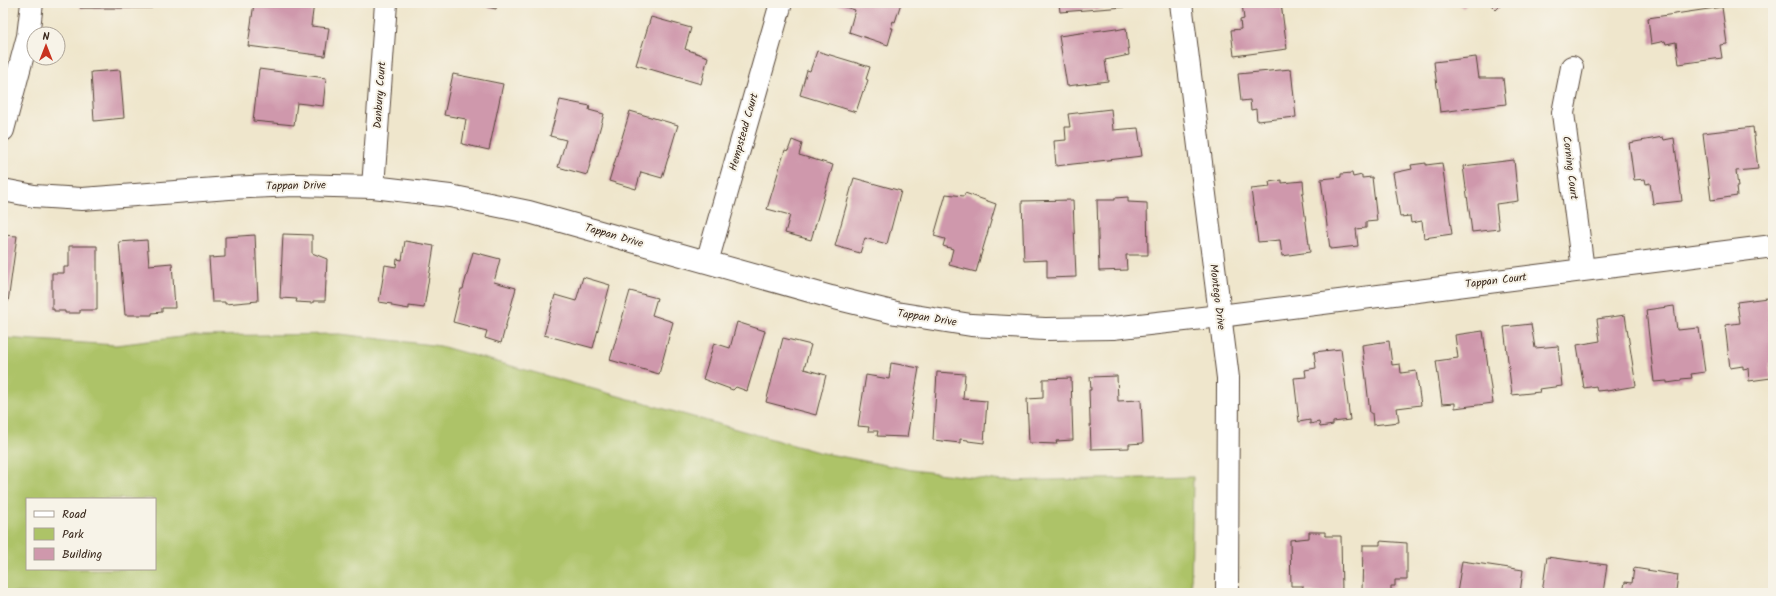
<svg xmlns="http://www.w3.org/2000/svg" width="1776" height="596" viewBox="0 0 1776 596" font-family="Kalam,sans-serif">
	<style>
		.green { fill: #adc367; stroke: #747642; fill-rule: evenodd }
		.building { fill: #cf98ac }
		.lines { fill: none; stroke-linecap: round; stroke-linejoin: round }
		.minor-casing { stroke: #564638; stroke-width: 24 }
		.tertiary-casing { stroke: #564638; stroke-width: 24 }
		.minor { stroke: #fff; stroke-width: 22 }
		.tertiary { stroke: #fff; stroke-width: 22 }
		.labels { text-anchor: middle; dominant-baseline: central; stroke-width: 4; stroke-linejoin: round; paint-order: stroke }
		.street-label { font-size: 11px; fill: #3b2a1e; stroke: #f7f3e8 }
	</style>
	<rect width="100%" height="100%" fill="#f7f3e8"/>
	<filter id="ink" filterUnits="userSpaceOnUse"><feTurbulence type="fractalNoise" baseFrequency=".025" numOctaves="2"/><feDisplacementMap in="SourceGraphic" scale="8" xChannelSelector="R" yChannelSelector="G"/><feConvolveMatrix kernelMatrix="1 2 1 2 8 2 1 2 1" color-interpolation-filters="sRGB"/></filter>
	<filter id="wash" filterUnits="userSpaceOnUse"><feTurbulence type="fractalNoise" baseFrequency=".012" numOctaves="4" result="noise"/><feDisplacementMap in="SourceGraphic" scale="16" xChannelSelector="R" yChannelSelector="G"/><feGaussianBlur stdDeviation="0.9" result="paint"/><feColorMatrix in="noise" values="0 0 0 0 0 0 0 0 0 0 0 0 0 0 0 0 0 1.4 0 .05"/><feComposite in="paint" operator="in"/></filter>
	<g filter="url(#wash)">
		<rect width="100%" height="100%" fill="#efe6cc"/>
		<!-- green -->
		<path class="green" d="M 340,334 L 440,346 L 818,452 L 912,470 L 1002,481 L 1193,477 L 1191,593 L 3,593 L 3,338 L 116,345 L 189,336 ZM 27,499 L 155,499 L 155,569 L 27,569 Z"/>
		<g id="blocks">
			<!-- building -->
			<path class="building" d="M 80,3 L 152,3 L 152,8 L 80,8 Z
				M 254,3 L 314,3 L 311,26 L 329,28 L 325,56 L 248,46 Z
				M 471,3 L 497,3 L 496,9 Z
				M 831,3 L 901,3 L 895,22 L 893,21 L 891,28 L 893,28 L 888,45 L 849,32 L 855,10 Z
				M 1059,3 L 1124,3 L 1124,7 L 1060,12 Z
				M 1251,3 L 1281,3 L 1287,49 L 1234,56 L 1231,30 L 1241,29 L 1240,20 L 1244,19 L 1242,4 Z
				M 1458,3 L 1468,3 L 1463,8 Z
				M 1489,3 L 1503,3 L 1496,10 Z
				M 1722,7 L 1727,44 L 1720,45 L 1722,58 L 1679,64 L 1676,42 L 1666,44 L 1665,41 L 1651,44 L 1648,18 Z
				M 651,17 L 691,28 L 685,49 L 708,57 L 701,84 L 636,65 Z
				M 1116,28 L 1116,30 L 1126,28 L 1129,55 L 1105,60 L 1108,81 L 1067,86 L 1059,36 Z
				M 817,51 L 870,67 L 866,79 L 868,80 L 864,92 L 863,91 L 856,112 L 800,95 L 807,70 L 810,71 Z
				M 1476,57 L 1479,78 L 1503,78 L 1506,104 L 1440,112 L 1434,62 Z
				M 259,69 L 326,78 L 323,106 L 297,103 L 294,125 L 253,121 Z
				M 1291,69 L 1296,117 L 1257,121 L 1256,109 L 1251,110 L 1250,100 L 1241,101 L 1238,74 Z
				M 120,70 L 124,118 L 94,121 L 91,72 Z
				M 453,74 L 503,84 L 489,150 L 462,144 L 466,119 L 444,115 Z
				M 560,100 L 590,106 L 589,110 L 604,114 L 587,175 L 558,167 L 566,140 L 550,136 Z
				M 1111,109 L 1113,130 L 1138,128 L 1142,156 L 1056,166 L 1054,141 L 1066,140 L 1065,127 L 1070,127 L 1068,114 Z
				M 630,111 L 678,125 L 662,178 L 641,172 L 636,189 L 609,181 Z
				M 1753,127 L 1758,169 L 1736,171 L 1738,187 L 1736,187 L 1737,196 L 1711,200 L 1703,133 Z
				M 1663,137 L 1664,140 L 1674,138 L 1682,201 L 1653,204 L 1650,183 L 1646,184 L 1645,179 L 1634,180 L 1629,143 Z
				M 792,140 L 802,144 L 799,155 L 833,165 L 811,240 L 785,233 L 790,215 L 767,209 L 785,150 L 788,151 Z
				M 1514,160 L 1518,201 L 1496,204 L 1499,229 L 1472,232 L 1463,166 Z
				M 1426,163 L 1426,165 L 1442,163 L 1452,234 L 1424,238 L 1422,221 L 1411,223 L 1410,216 L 1400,217 L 1393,173 L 1412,169 L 1411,165 Z
				M 1352,173 L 1353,177 L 1362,175 L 1362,178 L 1372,177 L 1377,221 L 1366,222 L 1366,228 L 1356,229 L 1358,246 L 1330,249 L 1321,179 L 1341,177 L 1341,174 Z
				M 854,178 L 901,191 L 887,244 L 865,238 L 860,253 L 835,246 Z
				M 1282,180 L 1282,183 L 1303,181 L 1304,193 L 1302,193 L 1310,252 L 1282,256 L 1280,240 L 1258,242 L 1251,189 L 1270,187 L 1269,182 Z
				M 965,193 L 996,204 L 976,272 L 949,265 L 953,249 L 943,246 L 945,239 L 934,236 L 946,194 L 964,196 Z
				M 1128,197 L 1128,202 L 1147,203 L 1148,255 L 1126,255 L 1127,270 L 1099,271 L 1097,200 L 1115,200 L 1115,198 Z
				M 1073,200 L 1076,277 L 1047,278 L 1047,260 L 1024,261 L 1022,201 Z
				M 283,234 L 312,235 L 312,253 L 327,259 L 325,301 L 313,301 L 313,303 L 296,302 L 297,299 L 280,298 Z
				M 3,235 L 17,236 L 8,302 L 3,302 Z
				M 255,235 L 258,301 L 225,304 L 225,302 L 212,302 L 209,258 L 225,257 L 225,237 Z
				M 147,240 L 149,265 L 172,263 L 175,308 L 162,308 L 162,312 L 152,313 L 152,315 L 125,315 L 119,242 Z
				M 405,241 L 434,246 L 424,308 L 409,306 L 409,309 L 392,306 L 392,304 L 379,302 L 385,265 L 396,267 L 397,259 L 402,260 Z
				M 69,246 L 97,246 L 97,310 L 80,310 L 80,313 L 65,313 L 65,311 L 54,311 L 54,309 L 52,309 L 52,273 L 64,273 L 64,267 L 69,267 Z
				M 473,252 L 500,259 L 494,282 L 516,288 L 501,343 L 485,338 L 487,331 L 453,322 L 461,289 L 463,289 Z
				M 583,277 L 610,285 L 593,348 L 544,335 L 555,295 L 576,301 Z
				M 630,291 L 657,298 L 652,315 L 673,322 L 659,374 L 610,360 Z
				M 1767,298 L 1773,352 L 1773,363 L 1769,363 L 1771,378 L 1749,381 L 1748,368 L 1743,369 L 1743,366 L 1730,368 L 1725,325 L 1740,323 L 1737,302 Z
				M 1674,306 L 1677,330 L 1699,328 L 1705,372 L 1691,374 L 1692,378 L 1681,379 L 1681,381 L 1667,383 L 1667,381 L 1654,382 L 1646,310 Z
				M 1625,315 L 1636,386 L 1607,391 L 1607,390 L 1597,391 L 1596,386 L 1584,388 L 1577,345 L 1600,341 L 1597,319 Z
				M 737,322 L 765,331 L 747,391 L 736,387 L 733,390 L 703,379 L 714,343 L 730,348 Z
				M 1531,324 L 1535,348 L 1558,346 L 1562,386 L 1539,389 L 1540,392 L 1512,395 L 1504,327 Z
				M 1483,331 L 1493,403 L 1455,408 L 1455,403 L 1442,404 L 1436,361 L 1458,358 L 1455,335 Z
				M 783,338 L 811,345 L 804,369 L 826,375 L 816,415 L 766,402 Z
				M 1389,341 L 1392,365 L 1400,364 L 1401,373 L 1416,371 L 1421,405 L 1397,408 L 1399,422 L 1373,425 L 1372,413 L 1370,413 L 1362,345 Z
				M 1341,349 L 1350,420 L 1333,422 L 1333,425 L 1320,427 L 1319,422 L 1310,424 L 1310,420 L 1299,422 L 1294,378 L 1306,377 L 1305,370 L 1316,368 L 1314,352 Z
				M 891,363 L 919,368 L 907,437 L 877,436 L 878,431 L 868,431 L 869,427 L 858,426 L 866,375 L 889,379 Z
				M 937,372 L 965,374 L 963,399 L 987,401 L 984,443 L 968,441 L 968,440 L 960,439 L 960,443 L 933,440 Z
				M 1117,376 L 1118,401 L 1141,400 L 1143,443 L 1129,444 L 1129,448 L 1091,449 L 1089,390 L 1091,390 L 1090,377 Z
				M 1071,378 L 1073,440 L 1056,441 L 1057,444 L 1029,443 L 1027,399 L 1043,398 L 1043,379 Z
				M 1309,532 L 1325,532 L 1325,536 L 1341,536 L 1342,593 L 1314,593 L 1314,592 L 1303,592 L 1303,586 L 1291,586 L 1290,540 L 1309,538 Z
				M 1380,541 L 1407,543 L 1407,580 L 1395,580 L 1395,586 L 1391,586 L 1391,593 L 1362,593 L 1363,545 L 1380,545 Z
				M 1547,557 L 1607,565 L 1603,593 L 1542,593 Z
				M 1462,561 L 1523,570 L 1520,593 L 1457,593 Z
				M 1634,568 L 1678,575 L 1676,591 L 1685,593 L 1623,593 L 1625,582 L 1632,583 Z"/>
		</g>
	</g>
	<g filter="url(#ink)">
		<use href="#blocks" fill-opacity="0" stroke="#564638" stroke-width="1"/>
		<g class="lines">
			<!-- minor casing -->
			<g class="minor-casing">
				<path id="minor" d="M 1572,67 L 1563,113 L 1583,270
					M 3,130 L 28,36 L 32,3
					M 373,187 L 386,3
					M 3,190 L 34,196 L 82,199 L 229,188 L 295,185 L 373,187 L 450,196 L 529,212 L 831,297 L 896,313 L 971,325 L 1045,329 L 1113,328 L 1220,316 L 1773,246
					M 707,262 L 781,3"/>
			</g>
			<!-- tertiary casing -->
			<g class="tertiary-casing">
				<path id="tertiary" d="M 1181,3 L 1228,378 L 1227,593"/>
			</g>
			<!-- minor -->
			<use href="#minor" class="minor"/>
			<!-- tertiary -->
			<use href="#tertiary" class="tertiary"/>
		</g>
	</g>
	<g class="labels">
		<!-- street labels -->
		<g class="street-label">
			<text transform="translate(380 95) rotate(-86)">Danbury Court</text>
			<text transform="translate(744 132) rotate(-74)">Hempstead Court</text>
			<text transform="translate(1570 168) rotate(83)">Corning Court</text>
			<text transform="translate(296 186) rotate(-1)">Tappan Drive</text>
			<text transform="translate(614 236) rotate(16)">Tappan Drive</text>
			<text transform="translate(1496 281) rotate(-7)">Tappan Court</text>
			<text transform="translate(1217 297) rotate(83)">Montego Drive</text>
			<text transform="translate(927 318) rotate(9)">Tappan Drive</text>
		</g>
	</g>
	<!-- margin -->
	<rect width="1776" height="596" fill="none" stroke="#f7f3e8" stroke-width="16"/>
	<!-- legend -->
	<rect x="26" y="498" width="130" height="72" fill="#f7f3e8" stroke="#aca397"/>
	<rect x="34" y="511" width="20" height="6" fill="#ffffff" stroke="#aca397"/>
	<text x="62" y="518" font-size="12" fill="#3b2a1e">Road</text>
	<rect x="34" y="528" width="20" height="12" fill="#adc367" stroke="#aca397"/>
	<text x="62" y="538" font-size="12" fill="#3b2a1e">Park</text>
	<rect x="34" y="548" width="20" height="12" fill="#cf98ac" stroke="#aca397"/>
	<text x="62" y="558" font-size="12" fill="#3b2a1e">Building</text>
	<!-- north arrow -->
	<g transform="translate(46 46)"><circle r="19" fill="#f7f3e8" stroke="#aca397"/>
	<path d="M0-3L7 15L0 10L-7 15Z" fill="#c8321e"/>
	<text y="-6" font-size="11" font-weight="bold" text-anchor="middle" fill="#3b2a1e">N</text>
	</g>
</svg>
